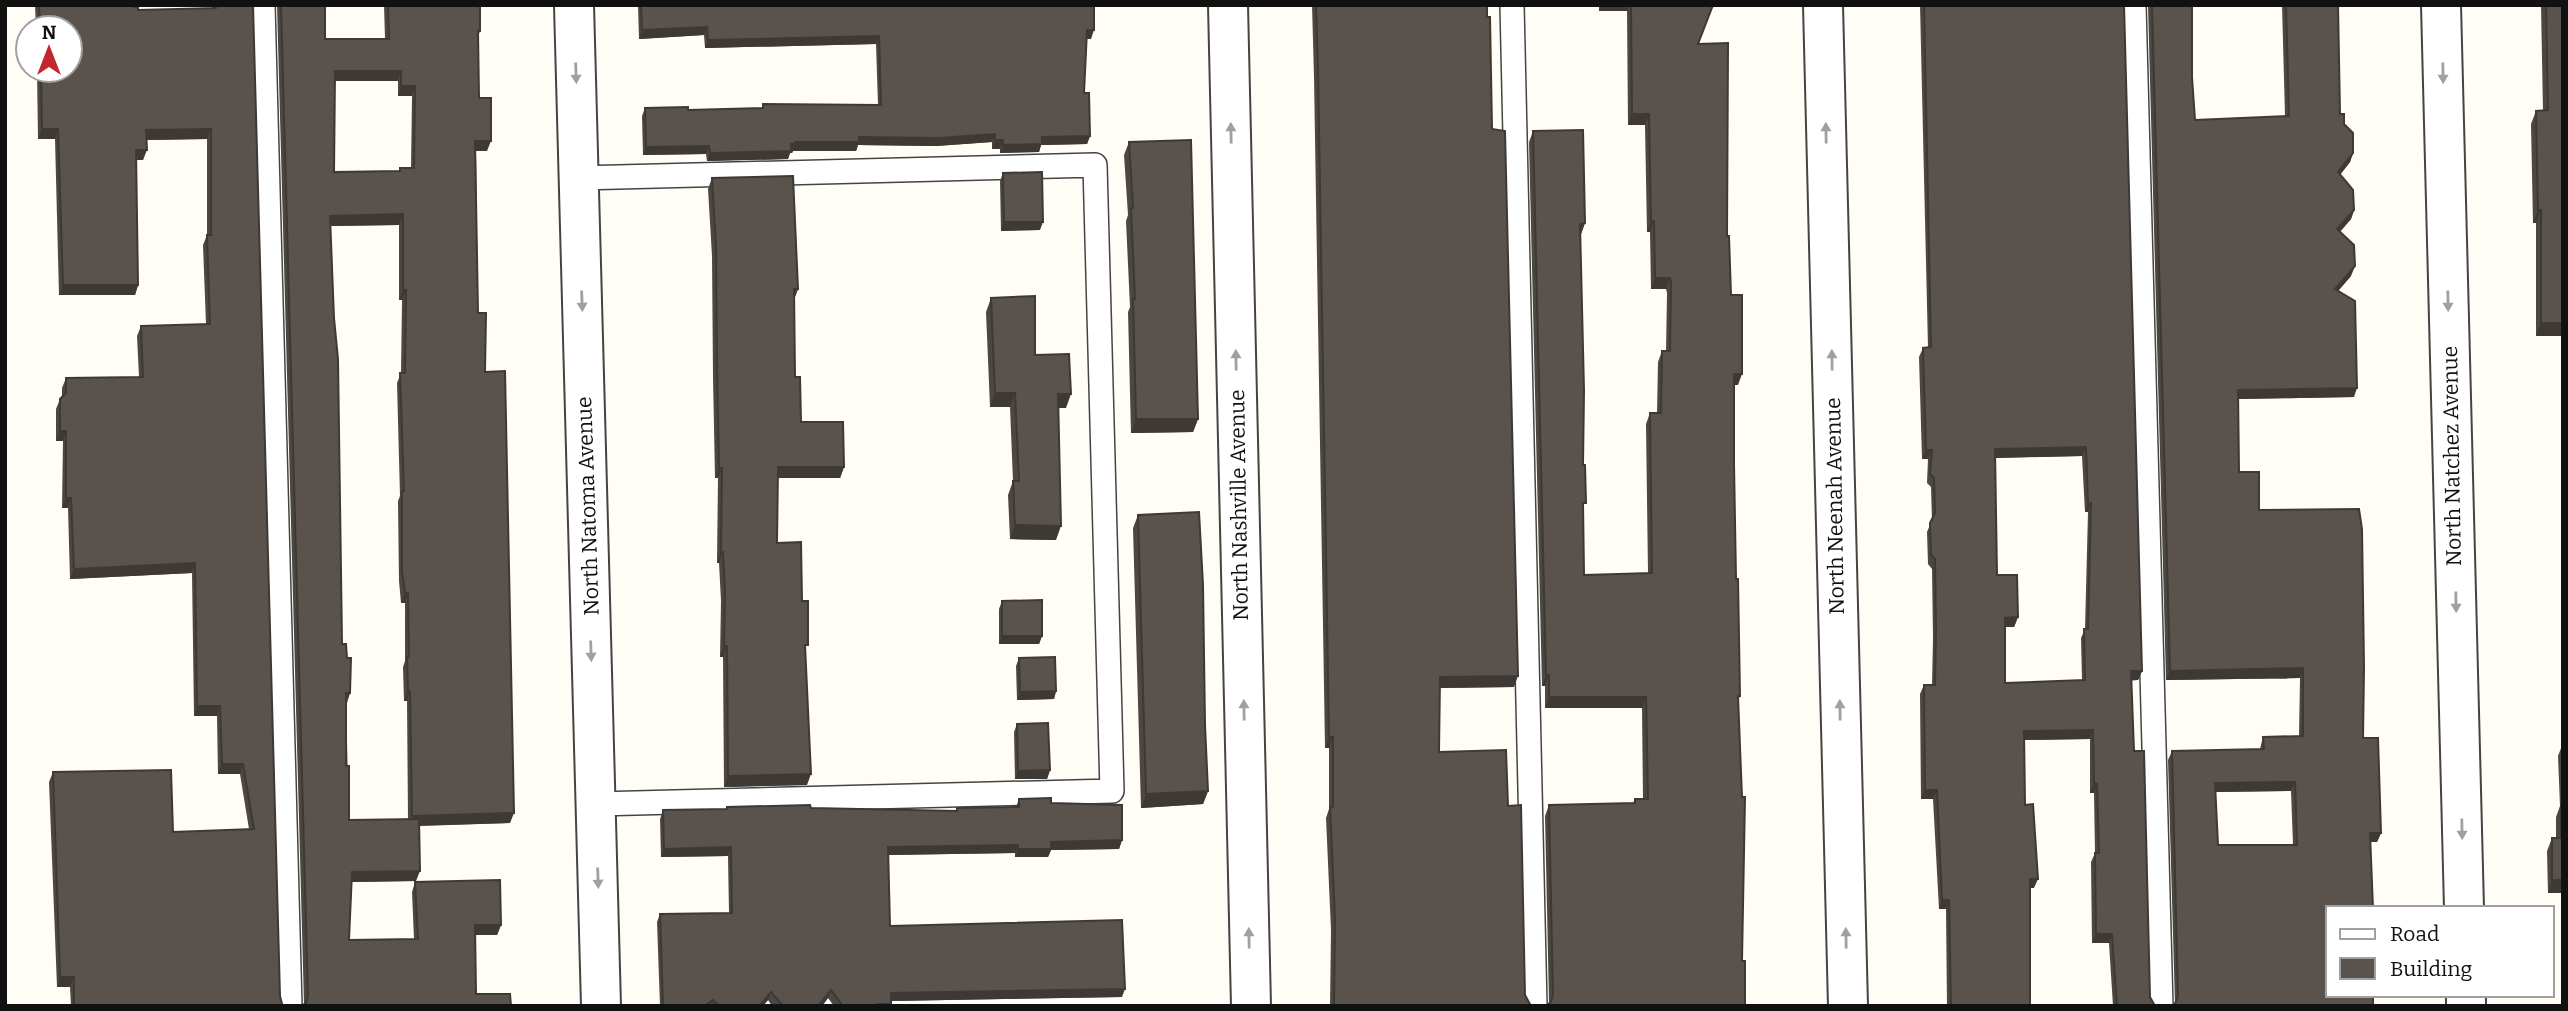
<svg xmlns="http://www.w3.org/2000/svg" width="2568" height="1011" viewBox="0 0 2568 1011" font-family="Bitter,serif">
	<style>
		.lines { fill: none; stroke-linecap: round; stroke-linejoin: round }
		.service-casing { stroke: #444; stroke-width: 26 }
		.minor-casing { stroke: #444; stroke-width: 42 }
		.service { stroke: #fff; stroke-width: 23 }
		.minor { stroke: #fff; stroke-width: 38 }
		.wall { fill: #4d4742; fill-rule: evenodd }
		.shaded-wall { fill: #3f3936 }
		.building { fill: #5a524d; stroke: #3f3936; stroke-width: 2; fill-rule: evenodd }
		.oneway { fill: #a0a0a0 }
		.labels { text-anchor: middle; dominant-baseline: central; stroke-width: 7; stroke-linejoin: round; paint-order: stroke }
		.street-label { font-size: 21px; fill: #111; stroke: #fff }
	</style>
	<rect width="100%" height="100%" fill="#fffdf5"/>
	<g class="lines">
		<!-- service casing -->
		<g class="service-casing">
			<path id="service" d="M 263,5 L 290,1006
				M 1512,5 L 1535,1006
				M 2134,5 L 2161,1006
				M 579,178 L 1095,165 L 1112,791 L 596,804"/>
		</g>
		<!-- minor casing -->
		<g class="minor-casing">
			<path id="minor" d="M 574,5 L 601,1006
				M 1228,5 L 1251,1006
				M 1823,5 L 1848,1006
				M 2441,5 L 2464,908
				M 2466,995 L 2466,1006"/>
		</g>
		<!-- service -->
		<use href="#service" class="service"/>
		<!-- minor -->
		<use href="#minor" class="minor"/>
	</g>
	<!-- wall -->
	<path class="wall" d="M 35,5 L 134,5 L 134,7 L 138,10 L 212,8 L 212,5 L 253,5 L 280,996 L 282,1004 L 284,1006 L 71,1006 L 70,987 L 57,987 L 49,782 L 53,772 L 173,832 L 249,829 L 240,774 L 218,774 L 217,716 L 194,716 L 192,573 L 70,579 L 68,508 L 62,508 L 63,441 L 56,441 L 56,409 L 60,399 L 62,397 L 62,388 L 66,378 L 139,377 L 137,336 L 141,326 L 206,324 L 203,245 L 207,235 L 207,139 L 147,140 L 143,160 L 136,160 L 138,285 L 135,295 L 59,295 L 55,139 L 38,139 L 37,70 L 70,70 L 70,28 L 36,28 Z
		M 277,5 L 325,5 L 325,39 L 385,39 L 384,5 L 480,5 L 480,31 L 478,37 L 479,98 L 487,151 L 476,151 L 478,313 L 485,372 L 510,823 L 419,826 L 416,881 L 352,882 L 349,940 L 414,939 L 412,892 L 415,882 L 501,925 L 497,935 L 475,935 L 476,994 L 304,1004 ZM 335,81 L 398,81 L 398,96 L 412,96 L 411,168 L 400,168 L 399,171 L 334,172 ZM 399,225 L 399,300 L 402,300 L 401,373 L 397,383 L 400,496 L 398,501 L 399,581 L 401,603 L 405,603 L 405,661 L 403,667 L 404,701 L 407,701 L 408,819 L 349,820 L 346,703 L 350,693 L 347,658 L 342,644 L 330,226 Z
		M 638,5 L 1094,5 L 1091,39 L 1087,39 L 1084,93 L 1090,136 L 1087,144 L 1041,145 L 1039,152 L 1000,153 L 1000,149 L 992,149 L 992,142 L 936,146 L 858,145 L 856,151 L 793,151 L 792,153 L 790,153 L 788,159 L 707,161 L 706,154 L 643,155 L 642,116 L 645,108 L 688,110 L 762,109 L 763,104 L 878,105 L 876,44 L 705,48 L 704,35 L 639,39 Z
		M 1312,5 L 1487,5 L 1514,687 L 1440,688 L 1439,752 L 1508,806 L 1525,995 L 1531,1006 L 1330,1006 L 1331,930 L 1326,818 L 1329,809 L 1329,748 L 1325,748 L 1314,77 Z
		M 1599,5 L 1713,5 L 1698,44 L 1727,236 L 1738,385 L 1734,385 L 1734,464 L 1736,579 L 1740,696 L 1738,701 L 1742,961 L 1549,1003 L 1545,816 L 1549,805 L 1633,803 L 1635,799 L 1643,799 L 1642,708 L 1545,708 L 1545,686 L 1542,686 L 1529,142 L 1533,131 L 1585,223 L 1581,234 L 1580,234 L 1584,575 L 1648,573 L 1646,424 L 1650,413 L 1657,413 L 1658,362 L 1662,351 L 1666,351 L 1667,293 L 1666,289 L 1651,289 L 1650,232 L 1647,232 L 1645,125 L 1628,125 L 1627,11 L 1599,11 Z
		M 1920,5 L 2124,5 L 2142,671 L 2138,680 L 2131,680 L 2134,751 L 2150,997 L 2155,1006 L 2113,1006 L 2109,943 L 2092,943 L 2091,862 L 2095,853 L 2094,793 L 2090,793 L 2090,739 L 2024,740 L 2025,805 L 2034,888 L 2030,888 L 2030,1006 L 1947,1006 L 1946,909 L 1939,909 L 1933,799 L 1921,799 L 1920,694 L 1924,685 L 1932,685 L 1933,638 L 1932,569 L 1928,564 L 1927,532 L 1932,520 L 1931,487 L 1927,483 L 1928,459 L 1922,459 L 1919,357 L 1923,348 L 1928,348 ZM 2082,456 L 2085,512 L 2088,512 L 2085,629 L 2081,638 L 2082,680 L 2005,683 L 2005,627 L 2014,627 L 2018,617 L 1997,575 L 1995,458 Z
		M 2148,5 L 2192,5 L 2192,77 L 2195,120 L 2285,116 L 2282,5 L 2338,5 L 2340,114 L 2353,153 L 2350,162 L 2340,175 L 2354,210 L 2351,219 L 2340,232 L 2351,276 L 2338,291 L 2354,397 L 2238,399 L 2239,472 L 2259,510 L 2363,738 L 2381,833 L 2377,842 L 2371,842 L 2175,1004 L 2168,760 L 2172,751 L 2260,749 L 2263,737 L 2299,736 L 2300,678 L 2166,680 ZM 2291,791 L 2293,845 L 2218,845 L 2215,792 Z
		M 2541,5 L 2563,5 L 2563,349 L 2562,336 L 2536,336 L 2536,223 L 2533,223 L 2531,124 L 2536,111 L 2543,111 Z
		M 1129,142 L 1198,419 L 1193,432 L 1131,433 L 1128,312 L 1130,307 L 1126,221 L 1128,215 L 1124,155 Z
		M 1003,173 L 1040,230 L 1001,231 L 1000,181 Z
		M 712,178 L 798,289 L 794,300 L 795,377 L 801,422 L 844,467 L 840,478 L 778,478 L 777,543 L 802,601 L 805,652 L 807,785 L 724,787 L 723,657 L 720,657 L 721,601 L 719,563 L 717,563 L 718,478 L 715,478 L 713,377 L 712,256 L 708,189 Z
		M 991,298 L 1035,355 L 1066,408 L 1059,408 L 1056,540 L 1010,539 L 1008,495 L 1013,481 L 1010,407 L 990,407 L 986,312 Z
		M 1138,515 L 1208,791 L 1203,804 L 1141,808 L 1133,528 Z
		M 1002,601 L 1042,636 L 1039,644 L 999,644 L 999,609 Z
		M 1019,658 L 1056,691 L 1054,699 L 1017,700 L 1016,666 Z
		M 1017,724 L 1050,770 L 1047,779 L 1015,779 L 1014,732 Z
		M 2563,743 L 2563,893 L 2548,893 L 2547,851 L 2552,838 L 2556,838 L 2556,817 L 2560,806 L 2558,756 Z
		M 1019,799 L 1051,803 L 1122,840 L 1119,849 L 1051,850 L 1048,857 L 1015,857 L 1015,853 L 888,855 L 890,926 L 1122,997 L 891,1001 L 891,1006 L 834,1006 L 828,998 L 822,1006 L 772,1006 L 768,1000 L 763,1006 L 660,1006 L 657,922 L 660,914 L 729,913 L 728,856 L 661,857 L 660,819 L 663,810 L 726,809 L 727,807 L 956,811 L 957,808 L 1016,807 Z"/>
	<!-- shaded-wall -->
	<path class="shaded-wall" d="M 1601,5 L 1629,5 L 1627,11 L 1599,11 Z
		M 707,27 L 704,35 L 639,39 L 642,30 Z
		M 1087,30 L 1094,30 L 1091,39 L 1084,39 Z
		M 879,36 L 876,44 L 705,48 L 708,40 Z
		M 335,71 L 401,71 L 398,81 L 331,81 Z
		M 401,86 L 415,86 L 412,96 L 398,96 Z
		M 1632,114 L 1649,114 L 1645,125 L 1628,125 Z
		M 42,129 L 58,129 L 55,139 L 38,139 Z
		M 211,129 L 207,139 L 143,140 L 146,130 Z
		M 995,134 L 992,142 L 936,146 L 858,145 L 856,151 L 793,151 L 792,153 L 790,153 L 788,159 L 707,161 L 710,153 L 791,144 L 795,142 L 859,137 Z
		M 1090,136 L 1087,144 L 1041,145 L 1039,152 L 1000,153 L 1003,145 L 1042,137 Z
		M 995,140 L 1003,140 L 1000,149 L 992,149 Z
		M 475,141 L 491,141 L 487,151 L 472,151 Z
		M 709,146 L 706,154 L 643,155 L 646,147 Z
		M 136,150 L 147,150 L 143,160 L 132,160 Z
		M 2353,153 L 2350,162 L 2334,182 L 2338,172 Z
		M 2354,210 L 2351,219 L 2334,238 L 2337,229 Z
		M 2538,210 L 2541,210 L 2536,223 L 2533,223 Z
		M 403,214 L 399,225 L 326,226 L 330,216 Z
		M 1651,221 L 1654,221 L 1650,232 L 1647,232 Z
		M 1004,222 L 1043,222 L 1040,230 L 1001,231 Z
		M 1585,223 L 1581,234 L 1576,235 L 1580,224 Z
		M 2355,266 L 2351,276 L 2332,298 L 2335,289 Z
		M 1655,278 L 1670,278 L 1666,289 L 1651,289 Z
		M 63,285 L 138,285 L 135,295 L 59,295 Z
		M 794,289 L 798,289 L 794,299 L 790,300 Z
		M 403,290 L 406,290 L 402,300 L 399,300 Z
		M 2541,323 L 2563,323 L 2562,336 L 2536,336 Z
		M 1734,374 L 1742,374 L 1738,385 L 1730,385 Z
		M 2357,388 L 2354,397 L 2235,399 L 2238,390 Z
		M 995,393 L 1015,393 L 1010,407 L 990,407 Z
		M 1058,394 L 1071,394 L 1066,408 L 1053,408 Z
		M 1136,419 L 1198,419 L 1193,432 L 1131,433 Z
		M 60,431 L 66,431 L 63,441 L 56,441 Z
		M 2086,447 L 2082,456 L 1992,458 L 1995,449 Z
		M 1926,450 L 1932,450 L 1928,459 L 1922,459 Z
		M 778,467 L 844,467 L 840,478 L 774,478 Z
		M 719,468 L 722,468 L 718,478 L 715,478 Z
		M 66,498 L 71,498 L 68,508 L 62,508 Z
		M 2088,503 L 2091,503 L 2088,512 L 2085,512 Z
		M 1015,525 L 1061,526 L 1056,540 L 1010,539 Z
		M 723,552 L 719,563 L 717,563 L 721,553 Z
		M 195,563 L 192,573 L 70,579 L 74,569 Z
		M 405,593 L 408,593 L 405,603 L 401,603 Z
		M 2018,617 L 2014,627 L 2002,627 L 2005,618 Z
		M 1002,636 L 1042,636 L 1039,644 L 999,644 Z
		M 724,646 L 727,646 L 723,657 L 720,657 Z
		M 2303,668 L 2300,678 L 2166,680 L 2170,671 Z
		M 2131,671 L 2142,671 L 2138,680 L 2127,681 Z
		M 1546,675 L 1549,675 L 1545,686 L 1542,686 Z
		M 1518,676 L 1514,687 L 1436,688 L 1440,677 Z
		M 408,691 L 410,691 L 407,701 L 404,701 Z
		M 1056,691 L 1054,699 L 1017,700 L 1020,692 Z
		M 346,693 L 350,693 L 347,703 L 342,703 Z
		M 1549,697 L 1646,697 L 1642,708 L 1545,708 Z
		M 197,706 L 220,706 L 217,716 L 194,716 Z
		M 2093,730 L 2090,739 L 2020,740 L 2024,731 Z
		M 1329,737 L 1333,737 L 1329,748 L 1325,748 Z
		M 222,764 L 243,764 L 240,774 L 218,774 Z
		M 1050,770 L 1047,779 L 1015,779 L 1018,771 Z
		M 811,774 L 807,785 L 724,787 L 728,776 Z
		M 2295,782 L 2291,791 L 2211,792 L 2215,783 Z
		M 2094,783 L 2097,784 L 2094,793 L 2090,793 Z
		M 1925,790 L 1937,790 L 1933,799 L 1921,799 Z
		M 1208,791 L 1203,804 L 1141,808 L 1146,794 Z
		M 514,813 L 510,823 L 408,826 L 412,816 Z
		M 2370,833 L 2381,833 L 2377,842 L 2367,842 Z
		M 1122,840 L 1119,849 L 1051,850 L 1048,857 L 1015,857 L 1018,849 L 1051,842 Z
		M 1018,845 L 1015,853 L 885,855 L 888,847 Z
		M 731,847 L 728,856 L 661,857 L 664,849 Z
		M 420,871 L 416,881 L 349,882 L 352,872 Z
		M 2030,879 L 2038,879 L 2034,888 L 2026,888 Z
		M 2552,880 L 2563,880 L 2563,893 L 2548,893 Z
		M 1942,900 L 1949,900 L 1946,909 L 1939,909 Z
		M 475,925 L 501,925 L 497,935 L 472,935 Z
		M 2096,934 L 2112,934 L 2109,943 L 2092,943 Z
		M 60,977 L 74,977 L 70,987 L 57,987 Z
		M 1125,989 L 1122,997 L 888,1001 L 891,993 Z
		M 831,990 L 828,998 L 822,1006 L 818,1006 Z
		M 771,992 L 768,1000 L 763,1006 L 759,1006 Z
		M 878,1004 L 891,1004 L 891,1006 L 875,1006 Z"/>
	<!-- building -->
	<path class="building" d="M 39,5 L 134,5 L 134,7 L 138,7 L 138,10 L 216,8 L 216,5 L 253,5 L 280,996 L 282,1004 L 284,1006 L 74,1006 L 74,977 L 60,977 L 53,772 L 171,770 L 173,832 L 254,829 L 243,764 L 222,764 L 220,706 L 197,706 L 195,563 L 74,569 L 71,498 L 66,498 L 66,431 L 60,431 L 60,399 L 66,393 L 66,378 L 143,377 L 141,326 L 210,324 L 207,235 L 211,235 L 211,129 L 146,130 L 147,150 L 136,150 L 138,285 L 63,285 L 58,129 L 42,129 L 41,70 L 70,70 L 70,28 L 40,28 Z
		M 281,5 L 325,5 L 325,39 L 389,39 L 388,5 L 480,5 L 480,31 L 478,31 L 479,98 L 491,98 L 491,141 L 475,141 L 478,313 L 486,313 L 485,372 L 505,371 L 514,813 L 412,816 L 410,691 L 408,691 L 407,657 L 409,657 L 408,593 L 405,593 L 402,571 L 402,491 L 404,491 L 400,373 L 405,373 L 406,290 L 403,290 L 403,214 L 330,216 L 334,318 L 338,359 L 342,644 L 346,644 L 347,658 L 351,658 L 350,693 L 346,693 L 346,766 L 349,766 L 349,820 L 419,819 L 420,871 L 352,872 L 349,940 L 418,939 L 415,882 L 500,880 L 501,925 L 475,925 L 476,994 L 510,994 L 511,1006 L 301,1006 L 306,1003 L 308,996 ZM 335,71 L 401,71 L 401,86 L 415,86 L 414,168 L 400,168 L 400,171 L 334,172 Z
		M 641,5 L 1094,5 L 1094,30 L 1087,30 L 1084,93 L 1089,93 L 1090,136 L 1042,137 L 1042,144 L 1003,145 L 1003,140 L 995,140 L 995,134 L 939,138 L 859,137 L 859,142 L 795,142 L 795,144 L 791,144 L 791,151 L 710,153 L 709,146 L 646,147 L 645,108 L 688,107 L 688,110 L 763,108 L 763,104 L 881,105 L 879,36 L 708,40 L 707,27 L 642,30 Z
		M 1316,5 L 1487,5 L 1487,17 L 1490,17 L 1492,129 L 1505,131 L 1518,676 L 1440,677 L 1439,752 L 1506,750 L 1508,806 L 1521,805 L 1525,995 L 1531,1006 L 1334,1006 L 1335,919 L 1330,807 L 1333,807 L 1333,737 L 1329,737 L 1318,66 Z
		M 1631,5 L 1713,5 L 1698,44 L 1728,43 L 1727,236 L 1729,236 L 1731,295 L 1742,295 L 1742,374 L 1734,374 L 1734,464 L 1736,579 L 1738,579 L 1740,696 L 1738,696 L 1742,797 L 1745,797 L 1742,961 L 1745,961 L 1745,1006 L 1545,1006 L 1551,1002 L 1553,995 L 1549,805 L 1635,803 L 1635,799 L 1648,799 L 1646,697 L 1549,697 L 1549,675 L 1546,675 L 1533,131 L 1583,130 L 1585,223 L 1580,224 L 1584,390 L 1583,465 L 1585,465 L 1586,503 L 1583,503 L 1584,575 L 1652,573 L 1650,413 L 1661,413 L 1662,351 L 1670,351 L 1671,282 L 1670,278 L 1655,278 L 1654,221 L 1651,221 L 1649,114 L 1632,114 Z
		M 1924,5 L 2124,5 L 2142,671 L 2131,671 L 2134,751 L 2144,751 L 2150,997 L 2155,1006 L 2117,1006 L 2112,934 L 2096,934 L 2095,853 L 2099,853 L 2097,784 L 2094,783 L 2093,730 L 2024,731 L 2025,805 L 2033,804 L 2038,879 L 2030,879 L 2030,1006 L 1951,1006 L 1949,900 L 1942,900 L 1937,790 L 1925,790 L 1924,685 L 1935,685 L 1936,629 L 1935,559 L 1931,555 L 1930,523 L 1935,513 L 1934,478 L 1930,474 L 1932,450 L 1926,450 L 1923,348 L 1931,347 ZM 2086,447 L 2088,503 L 2091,503 L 2088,629 L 2084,629 L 2085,680 L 2005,683 L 2005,618 L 2018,617 L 2017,575 L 1997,575 L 1995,449 Z
		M 2152,5 L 2192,5 L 2192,77 L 2195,120 L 2289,116 L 2286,5 L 2338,5 L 2340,114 L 2344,114 L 2344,124 L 2353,133 L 2353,153 L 2338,172 L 2353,190 L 2354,210 L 2337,229 L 2354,245 L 2355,266 L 2335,289 L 2355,301 L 2357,388 L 2238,390 L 2239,472 L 2259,472 L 2259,510 L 2359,509 L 2362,529 L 2364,667 L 2363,738 L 2378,738 L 2381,833 L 2370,833 L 2373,908 L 2328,908 L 2328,995 L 2373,995 L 2373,1006 L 2174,1006 L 2178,996 L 2172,751 L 2264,749 L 2263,737 L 2303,736 L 2303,668 L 2170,671 ZM 2295,782 L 2297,845 L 2218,845 L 2215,783 Z
		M 2546,5 L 2563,5 L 2563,323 L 2541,323 L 2541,210 L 2538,210 L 2536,111 L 2548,110 Z
		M 1191,140 L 1198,419 L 1136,419 L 1133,299 L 1135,299 L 1131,208 L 1133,208 L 1129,142 Z
		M 1042,172 L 1043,222 L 1004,222 L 1003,173 Z
		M 793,176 L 798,289 L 794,289 L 795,377 L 800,377 L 801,422 L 843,422 L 844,467 L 778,467 L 777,543 L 801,542 L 802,601 L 808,601 L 808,645 L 805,645 L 811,774 L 728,776 L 727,646 L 724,646 L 725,590 L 723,552 L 721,553 L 722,468 L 719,468 L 717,366 L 716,246 L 712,178 Z
		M 1035,296 L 1035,355 L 1069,354 L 1071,394 L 1058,394 L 1061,526 L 1015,525 L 1013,481 L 1019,481 L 1015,393 L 995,393 L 991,298 Z
		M 1199,512 L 1203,585 L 1205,725 L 1208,791 L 1146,794 L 1138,515 Z
		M 1042,600 L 1042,636 L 1002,636 L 1002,601 Z
		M 1055,657 L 1056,691 L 1020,692 L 1019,658 Z
		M 1048,723 L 1050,770 L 1018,771 L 1017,724 Z
		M 1051,798 L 1051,803 L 1122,805 L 1122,840 L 1051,842 L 1051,849 L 1018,849 L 1018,845 L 888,847 L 890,926 L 1122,920 L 1125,989 L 891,993 L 891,1004 L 878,1004 L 875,1006 L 843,1006 L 831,990 L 818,1006 L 783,1006 L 771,992 L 759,1006 L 719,1006 L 713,1000 L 704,1006 L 663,1006 L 660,914 L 732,913 L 731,847 L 664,849 L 663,810 L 727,809 L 727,807 L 810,805 L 811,808 L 957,811 L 957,808 L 1019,807 L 1019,799 Z
		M 2561,804 L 2563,804 L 2563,880 L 2552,880 L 2552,838 L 2561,838 Z"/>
	<!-- one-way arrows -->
	<defs><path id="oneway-solid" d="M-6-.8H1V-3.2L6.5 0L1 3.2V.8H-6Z" transform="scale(1.75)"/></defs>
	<g class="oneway">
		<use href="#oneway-solid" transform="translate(576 73) rotate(88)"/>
		<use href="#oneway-solid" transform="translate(2443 73) rotate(89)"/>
		<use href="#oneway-solid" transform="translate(1231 133) rotate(-91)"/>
		<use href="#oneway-solid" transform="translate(1826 133) rotate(-91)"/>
		<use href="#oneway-solid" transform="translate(582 301) rotate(88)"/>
		<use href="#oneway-solid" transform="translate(2448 301) rotate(89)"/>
		<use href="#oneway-solid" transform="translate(1236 360) rotate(-91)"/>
		<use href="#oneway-solid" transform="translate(1832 360) rotate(-91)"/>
		<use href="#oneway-solid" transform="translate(2456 602) rotate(89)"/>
		<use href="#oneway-solid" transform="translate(591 651) rotate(88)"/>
		<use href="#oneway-solid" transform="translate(1244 710) rotate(-91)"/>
		<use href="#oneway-solid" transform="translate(1840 710) rotate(-91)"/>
		<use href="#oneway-solid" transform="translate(2462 829) rotate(89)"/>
		<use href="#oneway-solid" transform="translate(598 878) rotate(88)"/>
		<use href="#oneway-solid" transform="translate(1249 938) rotate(-91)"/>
		<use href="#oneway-solid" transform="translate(1846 938) rotate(-91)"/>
	</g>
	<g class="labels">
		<!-- street labels -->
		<g class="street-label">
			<text transform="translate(2452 456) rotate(-91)">North Natchez Avenue</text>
			<text transform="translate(1239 505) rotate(-91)">North Nashville Avenue</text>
			<text transform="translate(588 506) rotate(-92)">North Natoma Avenue</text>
			<text transform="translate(1835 506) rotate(-91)">North Neenah Avenue</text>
		</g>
	</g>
	<!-- border -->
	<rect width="2568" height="1011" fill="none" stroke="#111111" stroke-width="14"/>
	<!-- legend -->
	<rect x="2326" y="906" width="228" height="91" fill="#ffffff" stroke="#a0a0a0" stroke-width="2"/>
	<rect x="2340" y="929" width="35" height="10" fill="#ffffff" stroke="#a0a0a0" stroke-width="2"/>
	<text x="2390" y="941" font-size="21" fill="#111111">Road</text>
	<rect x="2340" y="958" width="35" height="21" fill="#5a524d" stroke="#a0a0a0" stroke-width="2"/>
	<text x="2390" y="976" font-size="21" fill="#111111">Building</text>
	<!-- north arrow -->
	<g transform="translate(49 49)"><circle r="33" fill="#ffffff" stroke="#a0a0a0" stroke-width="2"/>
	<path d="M0-5L12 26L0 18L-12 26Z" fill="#c4262e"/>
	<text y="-10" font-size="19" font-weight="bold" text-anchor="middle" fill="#111111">N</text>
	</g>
</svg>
